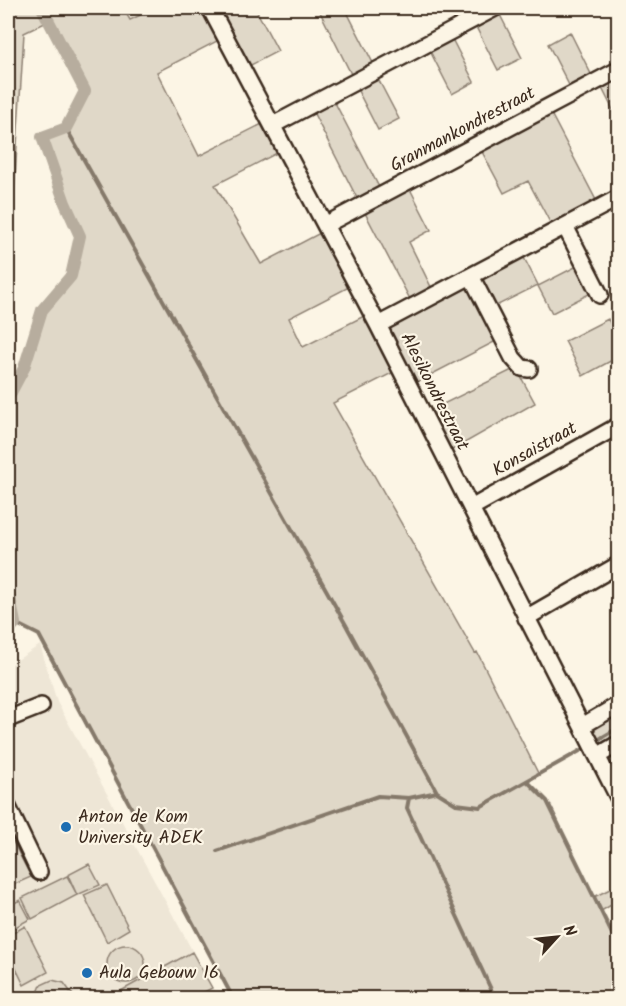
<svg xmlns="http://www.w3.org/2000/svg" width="626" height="1006" viewBox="0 0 626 1006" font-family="Kalam,sans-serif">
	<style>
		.built { fill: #eee6d6 }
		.green { fill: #e0d8c8; stroke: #8e8173; stroke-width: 1.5 }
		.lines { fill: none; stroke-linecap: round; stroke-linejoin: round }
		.stream { stroke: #85796b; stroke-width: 4 }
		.canal { stroke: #b7ad9e; stroke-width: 12 }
		.minor-casing { stroke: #3b2a1e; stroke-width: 20 }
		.minor { stroke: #fcf5e5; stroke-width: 15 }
		.poi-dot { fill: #1f6fb2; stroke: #fcf5e5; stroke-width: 2 }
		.labels { text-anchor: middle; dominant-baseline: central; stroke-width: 4.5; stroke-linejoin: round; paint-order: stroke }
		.street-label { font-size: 18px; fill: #3b2a1e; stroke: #fcf5e5 }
		.poi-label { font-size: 18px; fill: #3b2a1e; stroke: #fcf5e5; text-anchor: start }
	</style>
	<rect width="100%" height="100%" fill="#fcf5e5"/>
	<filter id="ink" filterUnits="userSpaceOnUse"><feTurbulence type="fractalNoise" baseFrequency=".0167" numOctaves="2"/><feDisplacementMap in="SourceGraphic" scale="12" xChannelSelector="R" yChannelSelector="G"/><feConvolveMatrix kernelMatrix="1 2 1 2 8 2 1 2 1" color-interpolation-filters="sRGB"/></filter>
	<g filter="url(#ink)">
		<!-- built -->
		<path class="built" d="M 40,645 L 57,702 L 218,998 L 8,998 L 8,666 Z"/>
		<!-- green -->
		<path class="green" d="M 8,8 L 123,8 L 130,20 L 155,8 L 205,8 L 221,39 L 157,72 L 199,156 L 266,122 L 281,151 L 215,185 L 261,264 L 322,232 L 351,286 L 289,318 L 303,347 L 366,315 L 396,371 L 333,403 L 475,653 L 477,652 L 539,775 L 528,782 L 547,801 L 594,897 L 618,885 L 618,901 L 601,911 L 618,946 L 618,998 L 233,998 L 39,635 L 15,623 L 8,588 L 8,398 L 24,368 L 42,310 L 71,276 L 80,236 L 65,203 L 42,137 L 66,128 L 85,91 L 49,21 L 24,33 L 12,226 L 8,229 Z
			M 233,8 L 255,8 L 278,51 L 245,68 L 223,16 Z
			M 318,8 L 345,8 L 375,67 L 353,78 Z
			M 498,11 L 522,58 L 498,70 L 474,23 Z
			M 570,32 L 594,80 L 572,91 L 548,44 Z
			M 451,37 L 474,82 L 452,94 L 429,49 Z
			M 618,74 L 618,120 L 600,84 Z
			M 376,75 L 399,119 L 378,130 L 355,85 Z
			M 332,97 L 381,191 L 359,202 L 311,108 Z
			M 549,110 L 598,204 L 553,228 L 528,181 L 504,193 L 479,146 Z
			M 408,185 L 431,230 L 409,242 L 433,291 L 412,303 L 363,209 Z
			M 521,252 L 538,285 L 492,308 L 478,281 Z
			M 581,264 L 595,291 L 552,313 L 538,286 Z
			M 470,283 L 500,339 L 413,384 L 387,330 L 388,324 Z
			M 608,319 L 618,339 L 618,357 L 583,376 L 565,341 Z
			M 516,368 L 535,403 L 447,453 L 427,412 Z
			M 618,709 L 618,741 L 605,747 L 599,745 L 592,729 Z
			M 10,836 L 31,877 L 8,887 L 8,837 Z
			M 89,864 L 100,885 L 77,895 L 68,875 Z
			M 67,876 L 77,895 L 32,919 L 22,898 Z
			M 107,885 L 129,929 L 107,942 L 84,895 Z
			M 20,900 L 30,919 L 8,931 L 8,906 Z
			M 25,926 L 48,972 L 24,985 L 8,952 L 8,936 Z
			M107 964a19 19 0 1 1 38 0a19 19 0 1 1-38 0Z
			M 192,952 L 212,988 L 193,998 L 119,998 L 119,992 Z
			M 52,980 L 64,983 L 75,998 L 36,998 L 41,985 Z"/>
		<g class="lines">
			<!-- stream -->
			<path class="stream" d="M 66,128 L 346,625 L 437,792 L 456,804 L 480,807 L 587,747
				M 15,623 L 39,635 L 233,998
				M 601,738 L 618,728
				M 528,782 L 547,801 L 618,946
				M 437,792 L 409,798 L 407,808 L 495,998
				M 217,851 L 378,796 L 409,798"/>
			<!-- canal -->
			<path class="canal" d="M 8,398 L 24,368 L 42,310 L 71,276 L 80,236 L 65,203 L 42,137 L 66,128 L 85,91 L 42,8
				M 8,588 L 15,623 L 8,631"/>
			<!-- minor casing -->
			<g class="minor-casing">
				<path id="minor" d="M 210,8 L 378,325 L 618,797
					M 273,125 L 495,8
					M 325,225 L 618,70
					M 565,226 L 600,295
					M 471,276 L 513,358 L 522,368 L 529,369
					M 378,325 L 618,198
					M 471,508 L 618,426
					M 526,618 L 618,565
					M 8,719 L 41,706
					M 584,725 L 618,705
					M 599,755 L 618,744
					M 8,807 L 39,872"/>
			</g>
			<!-- minor -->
			<use href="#minor" class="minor"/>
		</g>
	</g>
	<!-- markers -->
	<g class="poi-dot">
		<circle cx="66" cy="827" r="6"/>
		<circle cx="87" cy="973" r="6"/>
	</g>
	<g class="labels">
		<!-- street labels -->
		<g class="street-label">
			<text transform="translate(463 130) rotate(-28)">Granmankondrestraat</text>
			<text transform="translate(434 392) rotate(63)">Alesikondrestraat</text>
			<text transform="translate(535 450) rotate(-29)">Konsaistraat</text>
		</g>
		<!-- poi labels -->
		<g class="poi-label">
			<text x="78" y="817">Anton de Kom<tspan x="78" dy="21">University ADEK</tspan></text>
			<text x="99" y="973">Aula Gebouw 16</text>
		</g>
	</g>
	<!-- margin -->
	<rect width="626" height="1006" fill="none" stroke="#fcf5e5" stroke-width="30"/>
	<rect x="15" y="15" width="596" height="976" fill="none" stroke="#3b2a1e" stroke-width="2" filter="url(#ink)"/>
	<!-- north arrow -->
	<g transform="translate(557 937) rotate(63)" stroke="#fcf5e5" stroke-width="4.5" paint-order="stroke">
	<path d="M0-4.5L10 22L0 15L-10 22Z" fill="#3b2a1e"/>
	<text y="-9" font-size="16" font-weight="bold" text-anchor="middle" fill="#3b2a1e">N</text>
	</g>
</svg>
